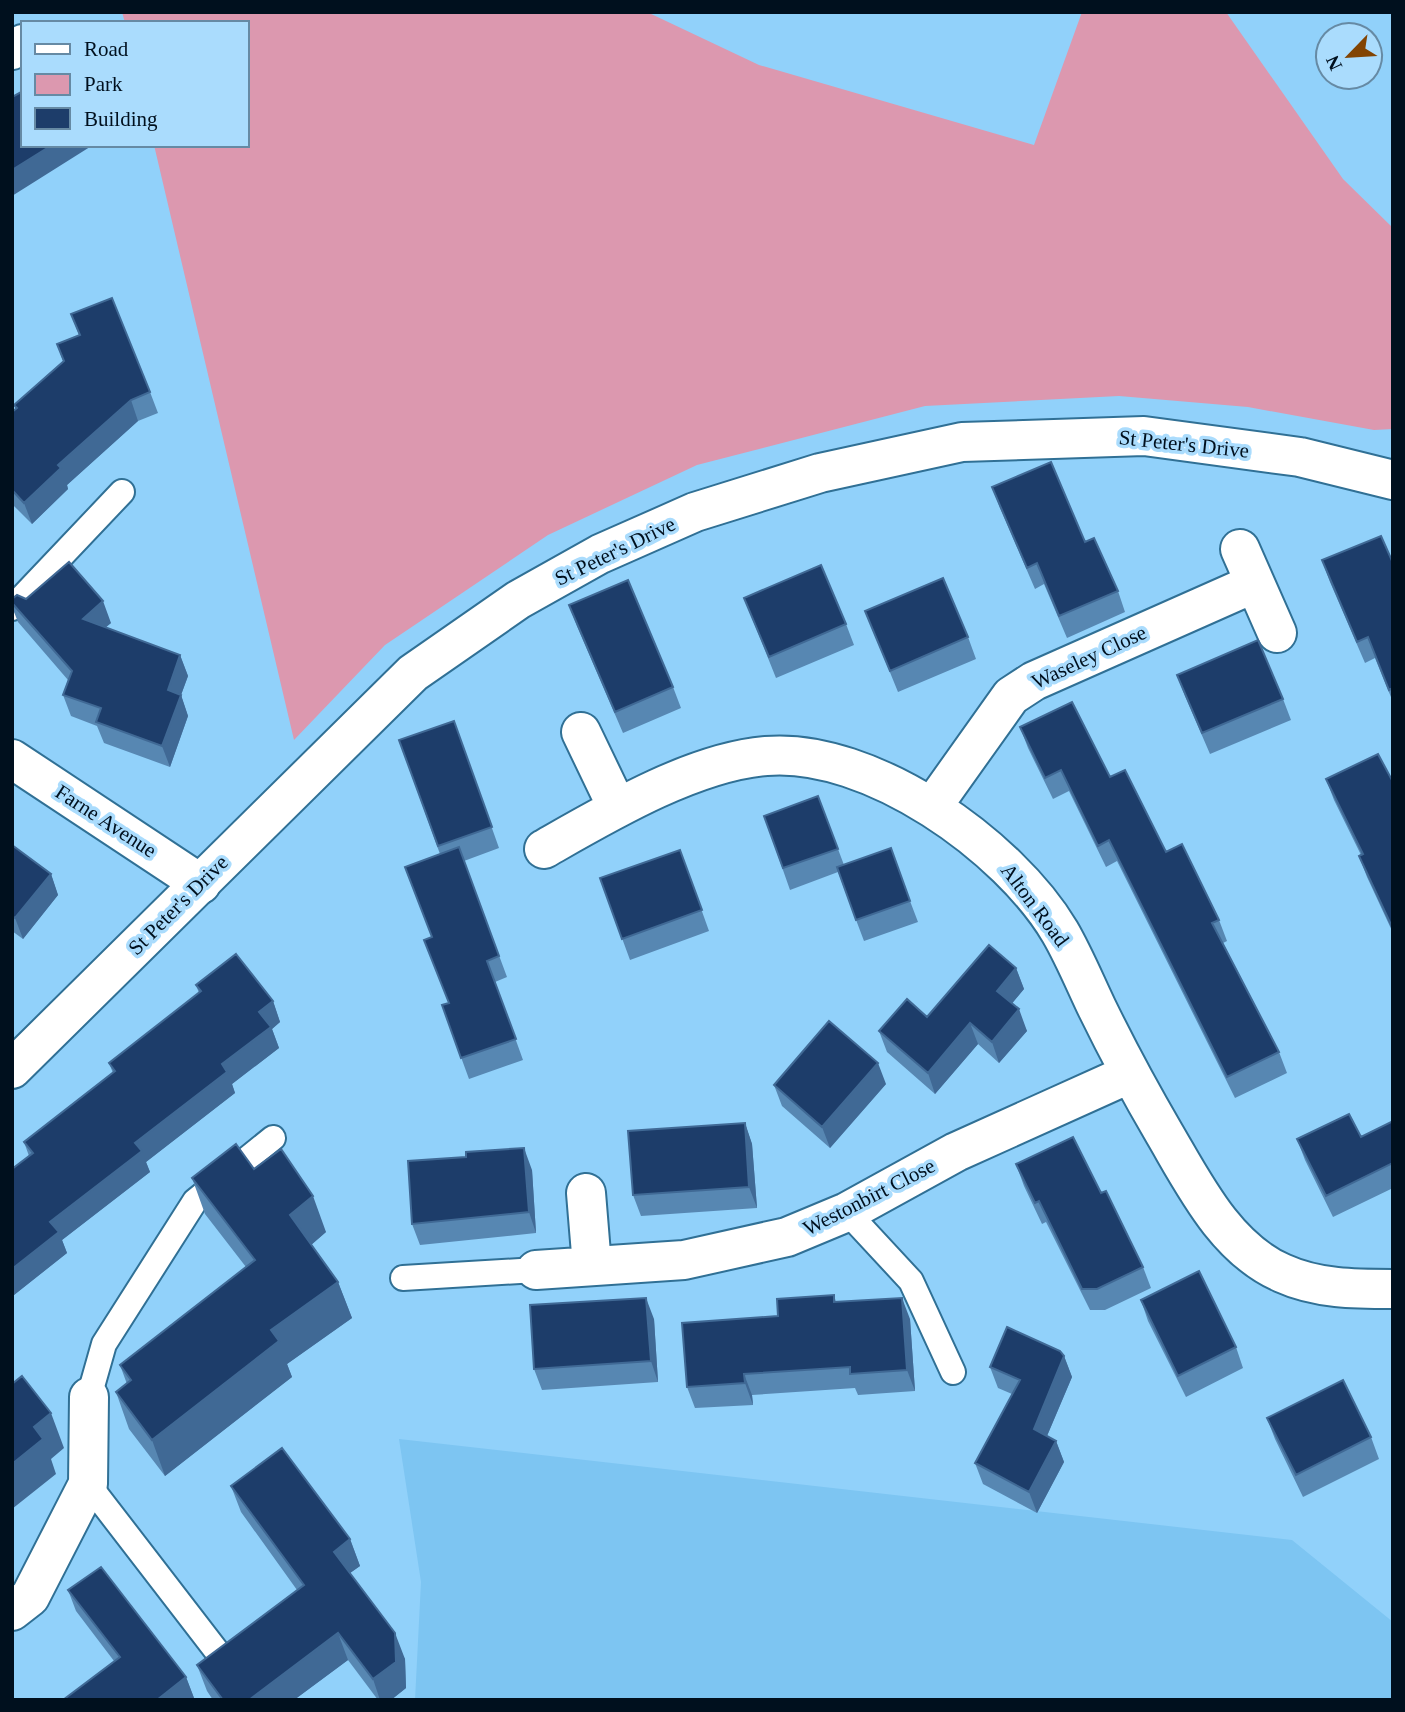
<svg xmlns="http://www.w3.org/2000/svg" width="1405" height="1712" viewBox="0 0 1405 1712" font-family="Georgia,serif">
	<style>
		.built { fill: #7dc5f2 }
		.green { fill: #dc98af }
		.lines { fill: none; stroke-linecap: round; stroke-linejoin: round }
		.service-casing { stroke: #307095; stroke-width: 28 }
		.minor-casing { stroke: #307095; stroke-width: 42 }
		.tertiary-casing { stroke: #307095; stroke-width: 42 }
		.service { stroke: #fff; stroke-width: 24 }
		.minor { stroke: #fff; stroke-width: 38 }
		.tertiary { stroke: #fff; stroke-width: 38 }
		.wall { fill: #5787b2 }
		.shaded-wall { fill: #406995 }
		.building { fill: #1d3d6a; stroke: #406995; stroke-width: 2 }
		.labels { text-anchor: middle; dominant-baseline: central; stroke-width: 7; stroke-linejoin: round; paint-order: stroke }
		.street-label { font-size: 21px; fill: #00101e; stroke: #aadcfd }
	</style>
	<rect width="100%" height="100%" fill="#91d1fa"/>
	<!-- built -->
	<path class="built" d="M 399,1439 L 1292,1540 L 1393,1622 L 1393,1700 L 415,1700 L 421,1582 Z"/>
	<!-- green -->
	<path class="green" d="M 122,12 L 647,12 L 759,65 L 1034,145 L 1082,12 L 1226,12 L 1343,179 L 1393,228 L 1393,429 L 1374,430 L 1248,407 L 1119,396 L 925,406 L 697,465 L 548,535 L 385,645 L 294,740 L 154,145 L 247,145 L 247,23 L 125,23 Z"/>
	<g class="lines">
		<!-- service casing -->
		<g class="service-casing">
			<path id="service" d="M 12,608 L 122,492
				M 847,1212 L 911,1281 L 953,1372
				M 403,1278 L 536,1270
				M 89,1397 L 104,1344 L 195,1201 L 273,1138
				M 88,1484 L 222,1658"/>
		</g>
		<!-- minor casing -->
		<g class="minor-casing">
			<path id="minor" d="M 12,50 L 23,44
				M 1240,549 L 1277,633
				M 581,732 L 617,807
				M 12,759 L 201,884
				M 932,807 L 1011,696 L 1034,681 L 1255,583
				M 544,849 C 607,813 693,762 766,756 C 870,747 1009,846 1060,932 C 1074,956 1085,983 1097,1008 C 1118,1051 1140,1092 1164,1133 C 1194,1184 1225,1248 1282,1273 C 1317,1289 1355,1289 1393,1289
				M 586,1193 L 592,1266
				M 536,1270 L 684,1260 L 787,1237 L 847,1212 L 956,1152 L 1129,1074
				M 12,1611 L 30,1597 L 88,1484 L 89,1397"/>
		</g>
		<!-- tertiary casing -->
		<g class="tertiary-casing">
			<path id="tertiary" d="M 12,1069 L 413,673 L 518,600 L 600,554 L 695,512 L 820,473 L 962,442 L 1144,436 L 1300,457 L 1393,480"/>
		</g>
		<!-- service -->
		<use href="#service" class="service"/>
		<!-- minor -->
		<use href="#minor" class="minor"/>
		<!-- tertiary -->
		<use href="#tertiary" class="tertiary"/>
	</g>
	<!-- wall -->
	<path class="wall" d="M 71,314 L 150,392 L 158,413 L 138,421 L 67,485 L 68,489 L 32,524 L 12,504 L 12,412 L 16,409 L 14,405 L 63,361 L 57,344 L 79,335 Z
		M 992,487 L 1085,542 L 1118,591 L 1125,612 L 1067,638 L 1044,584 L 1035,589 L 1000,508 Z
		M 1322,560 L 1393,563 L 1393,702 L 1375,658 L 1365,663 L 1330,582 Z
		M 744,598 L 846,624 L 854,645 L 776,678 Z
		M 12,599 L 26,599 L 111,623 L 105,628 L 180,655 L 188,676 L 181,695 L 188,716 L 170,767 L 104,743 L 97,726 L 71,716 L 63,695 L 68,680 L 18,622 L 12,607 Z
		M 569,605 L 673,687 L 681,708 L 623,733 L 577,626 Z
		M 865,611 L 968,637 L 976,659 L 898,692 Z
		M 1177,675 L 1283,699 L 1291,720 L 1210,754 L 1185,696 Z
		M 454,721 L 499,848 L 464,861 L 507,977 L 495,982 L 523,1060 L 469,1079 L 442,1005 L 449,1003 L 424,940 L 432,937 L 440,854 L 399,740 Z
		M 1020,727 L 1110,777 L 1219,920 L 1227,941 L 1223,943 L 1279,1052 L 1287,1073 L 1235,1098 L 1117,861 L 1106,867 L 1069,791 L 1053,799 L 1028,748 Z
		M 1326,779 L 1393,782 L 1393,933 L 1367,877 L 1359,856 L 1361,855 L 1334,800 Z
		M 818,796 L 844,865 L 910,901 L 918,922 L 864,941 L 838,872 L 790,890 L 764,816 Z
		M 12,845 L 51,874 L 58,895 L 23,939 L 12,931 Z
		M 680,850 L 709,931 L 630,960 L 600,878 Z
		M 1016,968 L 1024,989 L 1012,1003 L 1027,1031 L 999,1063 L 978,1044 L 935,1094 L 887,1052 L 879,1031 L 927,1017 Z
		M 196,985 L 273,1001 L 280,1022 L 272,1029 L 279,1048 L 232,1084 L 235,1093 L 146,1162 L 150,1172 L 62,1240 L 67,1253 L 14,1295 L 12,1293 L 12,1169 L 29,1156 L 24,1142 L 113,1073 L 109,1063 L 199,993 Z
		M 886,1084 L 830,1148 L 782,1106 L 774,1085 Z
		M 1393,1121 L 1393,1188 L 1333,1217 L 1305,1160 L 1297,1139 L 1361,1137 Z
		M 745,1123 L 752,1144 L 757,1208 L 641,1216 L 633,1195 Z
		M 1016,1164 L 1143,1267 L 1151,1288 L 1105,1310 L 1090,1310 L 1046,1222 L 1042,1224 L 1024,1186 Z
		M 254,1169 L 326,1232 L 311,1245 L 338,1282 L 352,1318 L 287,1364 L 292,1377 L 165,1476 L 129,1429 L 116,1392 L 127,1384 L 120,1365 L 246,1267 L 205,1214 L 192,1178 Z
		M 532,1170 L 536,1233 L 420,1245 L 412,1224 Z
		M 834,1295 L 836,1302 L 910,1319 L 915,1391 L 858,1395 L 855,1388 L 752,1395 L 753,1405 L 695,1408 L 687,1387 L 778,1316 Z
		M 1141,1300 L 1236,1347 L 1243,1368 L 1186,1397 L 1148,1321 Z
		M 654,1319 L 658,1382 L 542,1390 L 534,1369 Z
		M 1064,1356 L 1072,1377 L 1047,1436 L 1056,1441 L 1064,1462 L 1037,1513 L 983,1484 L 975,1463 L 1012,1394 L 998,1388 L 990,1367 Z
		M 1267,1418 L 1371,1437 L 1379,1459 L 1303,1497 L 1275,1439 Z
		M 231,1486 L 350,1539 L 360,1566 L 350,1573 L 405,1659 L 406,1688 L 391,1700 L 378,1700 L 348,1660 L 294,1700 L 213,1700 L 207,1691 L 197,1665 L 297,1590 L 241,1512 Z
		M 68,1590 L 186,1677 L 194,1698 L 192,1700 L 63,1700 L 114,1661 L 76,1611 Z"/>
	<!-- shaded-wall -->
	<path class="shaded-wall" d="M 52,145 L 93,145 L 12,196 L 12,170 Z
		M 131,400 L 138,421 L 67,485 L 68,489 L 32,524 L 24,503 L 58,465 Z
		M 103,601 L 111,623 L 90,640 L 83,619 Z
		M 180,655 L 188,676 L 181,695 L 188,716 L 170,767 L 162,746 L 168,690 Z
		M 51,874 L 58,895 L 23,939 L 15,918 Z
		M 1016,968 L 1024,989 L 1005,1012 L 997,991 Z
		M 273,1001 L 280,1022 L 272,1029 L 279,1048 L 232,1084 L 235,1093 L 146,1162 L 150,1172 L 62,1240 L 67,1253 L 14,1295 L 12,1291 L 12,1269 L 50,1222 L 222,1064 L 259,1012 Z
		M 1019,1009 L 1027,1031 L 999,1063 L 992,1042 Z
		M 970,1023 L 978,1044 L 935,1094 L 928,1073 Z
		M 878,1063 L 886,1084 L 830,1148 L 822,1127 Z
		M 745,1123 L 752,1144 L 757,1208 L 749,1187 Z
		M 524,1148 L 532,1170 L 536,1233 L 529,1212 Z
		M 313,1196 L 326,1232 L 303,1252 L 290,1215 Z
		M 338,1282 L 352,1318 L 287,1364 L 292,1377 L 165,1476 L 152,1440 L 271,1330 Z
		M 646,1298 L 654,1319 L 658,1382 L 651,1361 Z
		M 902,1298 L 910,1319 L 915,1391 L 907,1370 Z
		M 1064,1356 L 1072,1377 L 1041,1450 L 1034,1429 Z
		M 744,1374 L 752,1395 L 753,1405 L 745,1383 Z
		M 51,1413 L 64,1448 L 51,1459 L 56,1474 L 12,1509 L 12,1464 L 34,1427 Z
		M 1056,1441 L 1064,1462 L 1037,1513 L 1029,1492 Z
		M 350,1539 L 360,1566 L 343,1578 L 334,1552 Z
		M 338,1633 L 348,1660 L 294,1700 L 249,1700 Z
		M 395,1633 L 405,1659 L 406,1688 L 391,1700 L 380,1700 L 373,1679 Z
		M 186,1677 L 194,1698 L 192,1700 L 157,1700 Z"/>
	<!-- building -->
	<path class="building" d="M 23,91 L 23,145 L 52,145 L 12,170 L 12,97 Z
		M 112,298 L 150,392 L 131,400 L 58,465 L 61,468 L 24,503 L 12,490 L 12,412 L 17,408 L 14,405 L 64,361 L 57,344 L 80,335 L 71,314 Z
		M 1051,462 L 1085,542 L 1094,538 L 1118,591 L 1059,616 L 1037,563 L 1027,568 L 992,487 Z
		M 1381,536 L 1393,563 L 1393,688 L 1389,690 L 1368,637 L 1357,642 L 1322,560 Z
		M 69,562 L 103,601 L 83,619 L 180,655 L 168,690 L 181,695 L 162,746 L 96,722 L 101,708 L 63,695 L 72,671 L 12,603 L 12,599 L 17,595 L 26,599 Z
		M 821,565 L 846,624 L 769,657 L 744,598 Z
		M 943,578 L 968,637 L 890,671 L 865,611 Z
		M 628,580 L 673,687 L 615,712 L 569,605 Z
		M 1258,640 L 1283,699 L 1202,733 L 1177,675 Z
		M 1072,702 L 1110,777 L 1125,770 L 1166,852 L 1182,844 L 1219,920 L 1212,923 L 1279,1052 L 1227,1077 L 1109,840 L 1098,846 L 1061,770 L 1045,778 L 1020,727 Z
		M 454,721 L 492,827 L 438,846 L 399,740 Z
		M 1378,754 L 1393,782 L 1393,929 L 1359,856 L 1363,854 L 1326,779 Z
		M 818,796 L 838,849 L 783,868 L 764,816 Z
		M 12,845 L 51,874 L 15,918 L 12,916 Z
		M 459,847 L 499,956 L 487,961 L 516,1039 L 461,1058 L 442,1005 L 449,1003 L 424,940 L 432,937 L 405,867 Z
		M 891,848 L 910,901 L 856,920 L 837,867 Z
		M 680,850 L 702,910 L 622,939 L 600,878 Z
		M 989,945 L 1016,968 L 997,991 L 1019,1009 L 992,1042 L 970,1023 L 928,1073 L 879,1031 L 907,999 L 927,1017 Z
		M 236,954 L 273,1001 L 259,1012 L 271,1027 L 222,1064 L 227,1072 L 135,1143 L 142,1151 L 50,1222 L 59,1232 L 12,1269 L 12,1169 L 33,1153 L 24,1142 L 115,1071 L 109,1063 L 201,991 L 196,985 Z
		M 829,1021 L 878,1063 L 822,1127 L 774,1085 Z
		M 1349,1114 L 1361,1137 L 1393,1121 L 1393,1163 L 1326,1196 L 1297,1139 Z
		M 745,1123 L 749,1187 L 633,1195 L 628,1131 Z
		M 1073,1137 L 1101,1193 L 1106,1191 L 1143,1267 L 1097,1289 L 1082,1289 L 1039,1201 L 1035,1203 L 1016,1164 Z
		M 236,1144 L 254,1169 L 281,1149 L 313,1196 L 290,1215 L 338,1282 L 271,1330 L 279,1341 L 152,1440 L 116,1392 L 131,1380 L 120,1365 L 255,1260 L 192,1178 Z
		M 524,1148 L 529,1212 L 412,1224 L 408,1161 L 466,1157 L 466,1152 Z
		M 1199,1271 L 1236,1347 L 1178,1376 L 1141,1300 Z
		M 834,1295 L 834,1302 L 902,1298 L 907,1370 L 850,1374 L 850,1367 L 744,1374 L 745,1383 L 687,1387 L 682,1323 L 778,1316 L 777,1299 Z
		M 646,1298 L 651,1361 L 534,1369 L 530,1305 Z
		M 1007,1327 L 1060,1351 L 1064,1356 L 1034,1429 L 1056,1441 L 1029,1492 L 975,1463 L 1020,1380 L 990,1367 Z
		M 22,1376 L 51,1413 L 34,1427 L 43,1439 L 12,1464 L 12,1384 Z
		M 1343,1380 L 1371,1437 L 1296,1475 L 1267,1418 Z
		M 282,1448 L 350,1539 L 334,1552 L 395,1633 L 396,1662 L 373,1679 L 338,1633 L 249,1700 L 223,1700 L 197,1665 L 304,1585 L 231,1486 Z
		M 101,1567 L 186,1677 L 157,1700 L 63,1700 L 120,1657 L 68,1590 Z"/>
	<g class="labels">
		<!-- street labels -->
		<g class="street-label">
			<text transform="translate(1184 444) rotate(6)">St Peter's Drive</text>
			<text transform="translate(615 551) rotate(-26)">St Peter's Drive</text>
			<text transform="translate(1089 657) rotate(-25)">Waseley Close</text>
			<text transform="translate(106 821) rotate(33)">Farne Avenue</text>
			<text transform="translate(178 905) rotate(-45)">St Peter's Drive</text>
			<text transform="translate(1035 905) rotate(53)">Alton Road</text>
			<text transform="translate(869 1197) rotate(-27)">Westonbirt Close</text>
		</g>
	</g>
	<!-- border -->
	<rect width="1405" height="1712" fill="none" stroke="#00101e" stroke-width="28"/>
	<!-- legend -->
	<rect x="21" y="21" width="228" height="126" fill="#aadcfd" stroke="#668aa4" stroke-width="2"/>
	<rect x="35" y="44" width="35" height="10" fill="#ffffff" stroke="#668aa4" stroke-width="2"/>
	<text x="84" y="56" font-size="21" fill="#00101e">Road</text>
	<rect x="35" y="74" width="35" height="21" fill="#dc98af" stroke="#668aa4" stroke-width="2"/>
	<text x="84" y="91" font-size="21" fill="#00101e">Park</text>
	<rect x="35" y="108" width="35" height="21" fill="#1d3d6a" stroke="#668aa4" stroke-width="2"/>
	<text x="84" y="126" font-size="21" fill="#00101e">Building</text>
	<!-- north arrow -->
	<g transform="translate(1349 56) rotate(245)"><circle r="33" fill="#aadcfd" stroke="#668aa4" stroke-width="2"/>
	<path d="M0-5L12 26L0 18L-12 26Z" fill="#824403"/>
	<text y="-10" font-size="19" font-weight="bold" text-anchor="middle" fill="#00101e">N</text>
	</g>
</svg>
